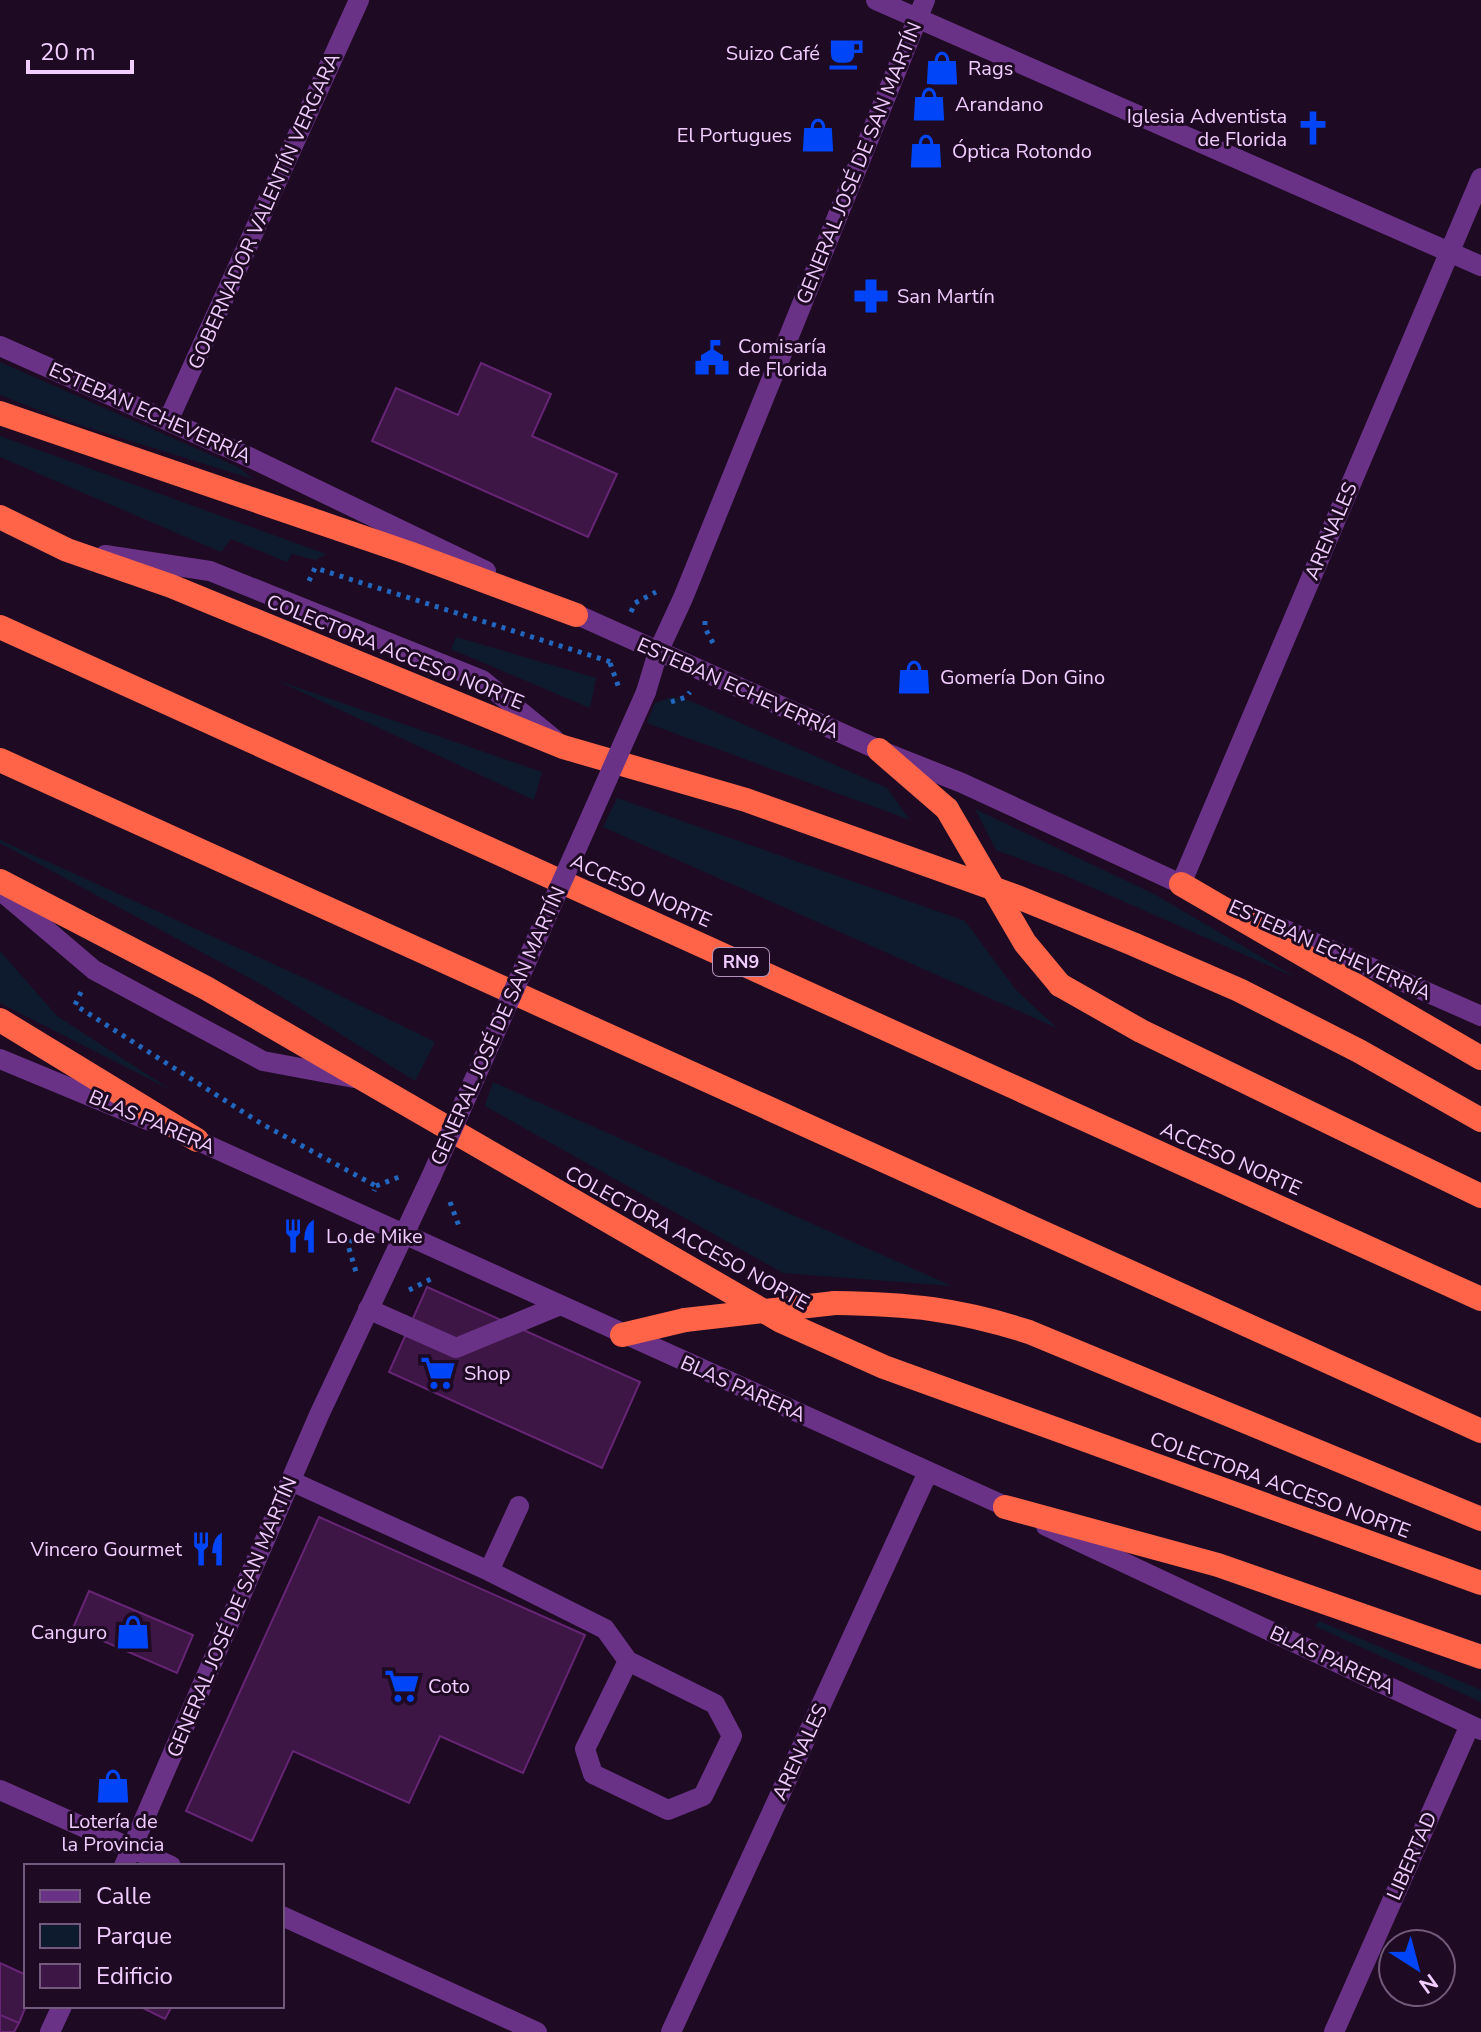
<svg xmlns="http://www.w3.org/2000/svg" width="1481" height="2032" viewBox="0 0 1481 2032" font-family="'Nunito Sans',sans-serif">
	<style>
		.green { fill: #0e1b2e }
		.building { fill: #3d1646; stroke: #662574; stroke-width: 2 }
		.lines { fill: none; stroke-linecap: round; stroke-linejoin: round }
		.path { stroke: #2267bf; stroke-width: 5; stroke-dasharray: 4 6; stroke-linecap: butt }
		.minor { stroke: #6a3287; stroke-width: 20 }
		.highway { stroke: #ff6348; stroke-width: 24 }
		.minor-bridge { stroke: #6a3287; stroke-width: 20 }
		.highway-bridge { stroke: #ff6348; stroke-width: 24 }
		.labels { text-anchor: middle; dominant-baseline: central; stroke-width: 6; stroke-linejoin: round; paint-order: stroke }
		.shield { fill: #1e0b23; stroke: #b293bd; stroke-width: 2 }
		.shield-label { font-size: 18px; font-weight: bold; fill: #f2cdff }
		.poi-label { font-size: 20px; fill: #f2cdff; stroke: #1e0b23; text-anchor: start }
		.street-label { font-size: 20px; fill: #f2cdff; stroke: #1e0b23 }
	</style>
	<rect width="100%" height="100%" fill="#1e0b23"/>
	<!-- green -->
	<path class="green" d="M 0,362 L 238,467 L 253,479 L 70,422 L 0,395 Z
		M 0,436 L 326,554 L 316,560 L 292,554 L 287,562 L 231,539 L 221,552 L 0,457 Z
		M 456,637 L 596,678 L 590,708 L 451,649 Z
		M 276,680 L 542,772 L 534,800 Z
		M 672,697 L 691,701 L 887,788 L 910,820 L 647,723 L 655,703 Z
		M 617,798 L 965,921 L 1016,990 L 1057,1028 L 603,827 Z
		M 975,809 L 1154,894 L 1297,978 L 1064,875 L 996,850 Z
		M 0,840 L 302,977 L 435,1042 L 415,1081 L 266,987 L 0,843 Z
		M 0,951 L 57,1016 L 171,1090 L 0,1003 Z
		M 493,1082 L 952,1286 L 783,1273 L 485,1106 Z
		M 1319,1621 L 1481,1690 L 1481,1702 L 1315,1626 Z"/>
	<!-- building -->
	<path class="building" d="M 481,363 L 551,394 L 532,436 L 617,474 L 588,537 L 372,441 L 396,388 L 458,415 Z
		M 427,1287 L 640,1382 L 602,1468 L 389,1372 Z
		M 319,1517 L 585,1635 L 523,1773 L 440,1736 L 409,1803 L 293,1751 L 252,1841 L 186,1811 Z
		M 89,1591 L 193,1635 L 177,1673 L 73,1628 Z
		M 0,1963 L 26,1975 L 26,2006 L 19,2023 L 0,2015 Z
		M 139,2006 L 172,2006 L 165,2019 Z
		M 0,2015 L 19,2023 L 14,2032 L 0,2032 Z"/>
	<g class="lines">
		<!-- path -->
		<path class="path" d="M 309,581 L 315,568 L 611,662
			M 631,612 L 635,603 L 656,592
			M 705,621 L 705,628 L 714,645
			M 610,663 L 619,688
			M 671,702 L 686,697 L 690,692
			M 81,992 L 75,1005 L 262,1124 L 376,1186 L 374,1191
			M 376,1186 L 399,1177
			M 450,1202 L 460,1229
			M 351,1239 L 348,1245 L 356,1272
			M 409,1290 L 435,1277"/>
		<!-- minor -->
		<path class="minor" d="M 876,0 L 1481,266
			M 0,346 L 251,458 L 486,571
			M 168,421 L 359,0
			M 105,555 L 210,571 L 482,680 L 554,739
			M 562,608 L 879,750 L 962,783 L 1194,890
			M 646,692 L 658,652 L 683,598 L 925,0
			M 1181,884 L 1481,178
			M 0,890 L 94,970 L 263,1061 L 354,1078
			M 1256,917 L 1481,1016
			M 0,1059 L 150,1121
			M 183,1134 L 1018,1512
			M 368,1309 L 456,1348 L 558,1306
			M 291,1481 L 489,1571 L 605,1629 L 628,1661 L 715,1704 L 732,1736 L 703,1796 L 668,1810 L 593,1774 L 585,1749 L 628,1661
			M 1046,1526 L 1481,1730
			M 489,1571 L 519,1506
			M 0,1790 L 171,1866
			M 124,1866 L 319,1415 L 431,1177
			M 282,1916 L 537,2032
			M 50,2032 L 62,2006
			M 671,2032 L 928,1472
			M 1334,2032 L 1470,1725"/>
		<!-- highway -->
		<path class="highway" d="M 0,413 L 409,553 L 576,615
			M 0,517 L 67,550 L 171,586 L 563,747 L 746,800 L 1020,898 L 1133,944 L 1239,990 L 1359,1051 L 1481,1120
			M 0,627 L 1481,1299
			M 879,750 L 947,809
			M 0,760 L 1481,1431
			M 0,881 L 206,988 L 781,1321 L 884,1367 L 1481,1583
			M 1181,884 L 1481,1058
			M 1060,985 L 1141,1031 L 1481,1196
			M 0,1020 L 197,1140
			M 835,1303 C 909,1304 958,1309 1029,1332 L 1481,1519
			M 622,1335 L 685,1320
			M 1005,1507 L 1218,1565 L 1481,1657"/>
		<!-- minor-bridge -->
		<path class="minor-bridge" d="M 431,1177 L 646,692"/>
		<!-- highway-bridge -->
		<path class="highway-bridge" d="M 947,809 L 1025,943 L 1060,985
			M 685,1320 L 835,1303"/>
	</g>
	<!-- icons -->
	<defs>
		<g id="cafe-bare" transform="scale(2.76)"><path d="M-5.5-4.5H6V0H3Q3 3.5 0 3.5H-2.5Q-5.5 3.5-5.5 0ZM3-3.2v2h1.7v-2ZM-6 4.5H4V6H-6Z" fill="#0045f8" stroke="#1e0b23" stroke-width="2.5" paint-order="stroke"/></g>
		<g id="shop-bare" transform="scale(2.76)"><path d="M-5-2.5h2.3a2.7 3.5 0 0 1 5.4 0H5L5.5 6h-11ZM-1.5-2.5h3a1.5 2.3 0 0 0-3 0Z" fill="#0045f8" stroke="#1e0b23" stroke-width="2.5" paint-order="stroke"/></g>
		<g id="church-bare" transform="scale(2.76)"><path d="M-1.2-6h2.4v3.5h3.3v2.4h-3.3V6h-2.4V-.1h-3.3v-2.4h3.3Z" fill="#0045f8" stroke="#1e0b23" stroke-width="2.5" paint-order="stroke"/></g>
		<g id="pharmacy-bare" transform="scale(2.76)"><path d="M-2-6h4v4h4v4h-4v4h-4v-4h-4v-4h4Z" fill="#0045f8" stroke="#1e0b23" stroke-width="2.5" paint-order="stroke"/></g>
		<g id="civic-bare" transform="scale(2.76)"><path d="M-.6-6.5H3V-4.5H.6V-3L4-1V1h2V6H-6V1h2V-1L-.6-3ZM-1.2 2.5V6h2.4V2.5Z" fill="#0045f8" stroke="#1e0b23" stroke-width="2.5" paint-order="stroke"/></g>
		<g id="restaurant-bare" transform="scale(2.76)"><path d="M-5-6h1v4h1v-4h1v4h1v-4h1v5L-1.5 .5V6h-2V.5L-5-1ZM5-6V6H3V1.5H1.5Q1.5-4 5-6Z" fill="#0045f8" stroke="#1e0b23" stroke-width="2.5" paint-order="stroke"/></g>
		<g id="supermarket-bare" transform="scale(2.76)"><path d="M-6-5.5h2.5l.6 2H6L4.5 2H-2.5L-4.4-4H-6ZM-1.5 3.2a1.3 1.3 0 1 0 .1 0ZM3 3.2a1.3 1.3 0 1 0 .1 0Z" fill="#0045f8" stroke="#1e0b23" stroke-width="2.5" paint-order="stroke"/></g>
	</defs>
	<g fill-rule="evenodd">
		<use href="#cafe-bare" x="846" y="53"/>
		<use href="#shop-bare" x="942" y="68"/>
		<use href="#shop-bare" x="929" y="104"/>
		<use href="#church-bare" x="1313" y="128"/>
		<use href="#shop-bare" x="818" y="135"/>
		<use href="#shop-bare" x="926" y="151"/>
		<use href="#pharmacy-bare" x="871" y="296"/>
		<use href="#civic-bare" x="712" y="358"/>
		<use href="#shop-bare" x="914" y="677"/>
		<use href="#restaurant-bare" x="300" y="1236"/>
		<use href="#supermarket-bare" x="438" y="1373"/>
		<use href="#restaurant-bare" x="208" y="1549"/>
		<use href="#shop-bare" x="133" y="1632"/>
		<use href="#supermarket-bare" x="402" y="1686"/>
		<use href="#shop-bare" x="113" y="1786"/>
	</g>
	<g class="labels">
		<!-- shield labels -->
		<rect class="shield" x="713" y="948" width="56" height="28" rx="6"/>
		<g class="shield-label">
			<text x="741" y="962">RN9</text>
		</g>
		<!-- poi labels -->
		<g class="poi-label">
			<text x="820" y="53" text-anchor="end">Suizo Café</text>
			<text x="968" y="68">Rags</text>
			<text x="955" y="104">Arandano</text>
			<text x="1287" y="116" text-anchor="end">Iglesia Adventista<tspan x="1287" dy="23">de Florida</tspan></text>
			<text x="792" y="135" text-anchor="end">El Portugues</text>
			<text x="952" y="151">Óptica Rotondo</text>
			<text x="897" y="296">San Martín</text>
			<text x="738" y="346">Comisaría<tspan x="738" dy="23">de Florida</tspan></text>
			<text x="940" y="677">Gomería Don Gino</text>
			<text x="326" y="1236">Lo de Mike</text>
			<text x="464" y="1373">Shop</text>
			<text x="182" y="1549" text-anchor="end">Vincero Gourmet</text>
			<text x="107" y="1632" text-anchor="end">Canguro</text>
			<text x="428" y="1686">Coto</text>
			<text x="113" y="1821" text-anchor="middle">Lotería de<tspan x="113" dy="23">la Provincia</tspan></text>
		</g>
		<!-- street labels -->
		<g class="street-label">
			<text transform="translate(859 163) rotate(-68)">GENERAL JOSÉ DE SAN MARTÍN</text>
			<text transform="translate(264 211) rotate(-66)">GOBERNADOR VALENTÍN VERGARA</text>
			<text transform="translate(150 413) rotate(24)">ESTEBAN ECHEVERRÍA</text>
			<text transform="translate(1331 531) rotate(-67)">ARENALES</text>
			<text transform="translate(395 652) rotate(22)">COLECTORA ACCESO NORTE</text>
			<text transform="translate(738 688) rotate(24)">ESTEBAN ECHEVERRÍA</text>
			<text transform="translate(641 891) rotate(24)">ACCESO NORTE</text>
			<text transform="translate(1330 950) rotate(24)">ESTEBAN ECHEVERRÍA</text>
			<text transform="translate(498 1026) rotate(-66)">GENERAL JOSÉ DE SAN MARTÍN</text>
			<text transform="translate(152 1122) rotate(23)">BLAS PARERA</text>
			<text transform="translate(1231 1159) rotate(24)">ACCESO NORTE</text>
			<text transform="translate(687 1238) rotate(29)">COLECTORA ACCESO NORTE</text>
			<text transform="translate(743 1389) rotate(24)">BLAS PARERA</text>
			<text transform="translate(1280 1485) rotate(20)">COLECTORA ACCESO NORTE</text>
			<text transform="translate(232 1617) rotate(-67)">GENERAL JOSÉ DE SAN MARTÍN</text>
			<text transform="translate(1332 1660) rotate(25)">BLAS PARERA</text>
			<text transform="translate(800 1752) rotate(-65)">ARENALES</text>
			<text transform="translate(1412 1856) rotate(-66)">LIBERTAD</text>
		</g>
	</g>
	<!-- legend -->
	<rect x="24" y="1864" width="260" height="144" fill="#1e0b23" stroke="#73597b" stroke-width="2"/>
	<rect x="40" y="1890" width="40" height="12" fill="#6a3287" stroke="#73597b" stroke-width="2"/>
	<text x="96" y="1904" font-size="24" fill="#f2cdff">Calle</text>
	<rect x="40" y="1924" width="40" height="24" fill="#0e1b2e" stroke="#73597b" stroke-width="2"/>
	<text x="96" y="1944" font-size="24" fill="#f2cdff">Parque</text>
	<rect x="40" y="1964" width="40" height="24" fill="#3d1646" stroke="#73597b" stroke-width="2"/>
	<text x="96" y="1984" font-size="24" fill="#f2cdff">Edificio</text>
	<!-- north arrow -->
	<g transform="translate(1417 1968) rotate(144)"><circle r="38" fill="#1e0b23" stroke="#73597b" stroke-width="2"/>
	<path d="M0-6L14 30L0 20L-14 30Z" fill="#0045f8"/>
	<text y="-12" font-size="22" font-weight="bold" text-anchor="middle" fill="#f2cdff">N</text>
	</g>
	<!-- scale -->
	<path d="M28 60v12h104v-12" fill="none" stroke="#f2cdff" stroke-width="4"/>
	<text x="40" y="60" font-size="24" fill="#f2cdff" stroke="#1e0b23" stroke-width="6" paint-order="stroke">20 m</text>
</svg>
